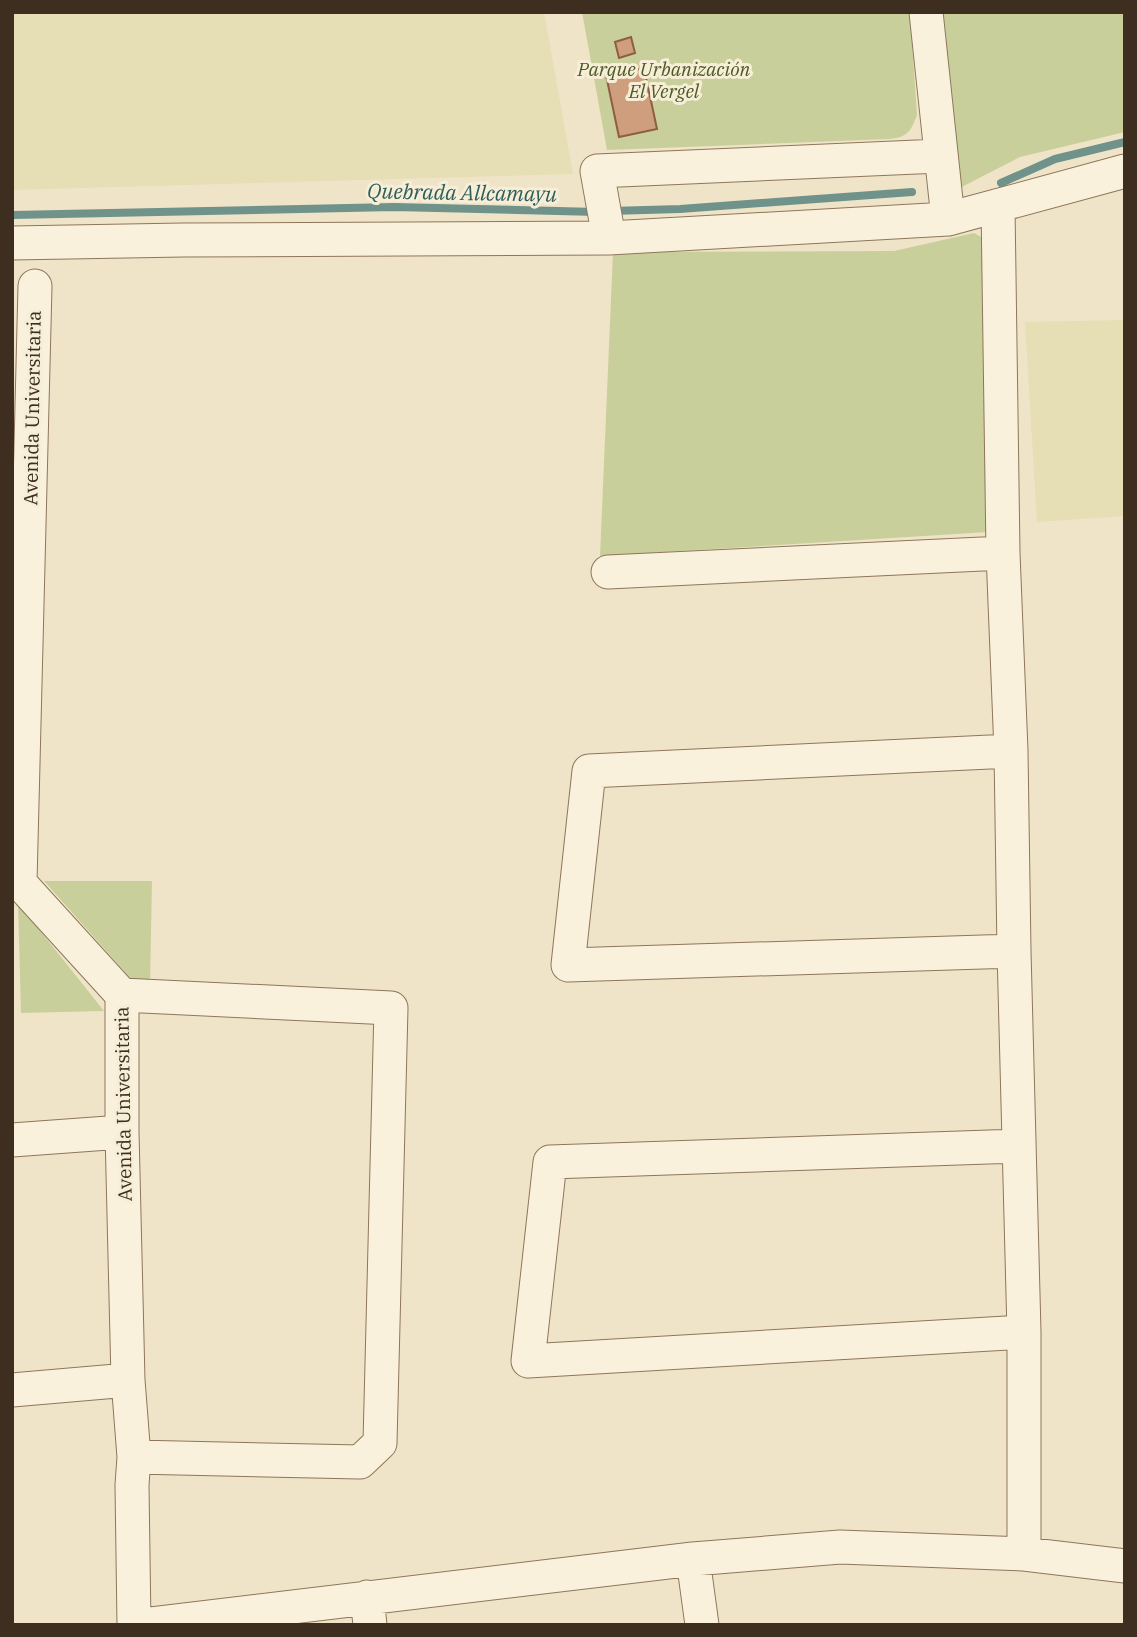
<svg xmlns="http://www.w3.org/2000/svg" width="1137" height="1637" viewBox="0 0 1137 1637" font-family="'IBM Plex Serif',serif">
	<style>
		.farmland { fill: #e6deb5 }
		.green { fill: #c9cf9b }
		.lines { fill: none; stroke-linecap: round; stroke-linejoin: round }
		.stream { stroke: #6f938a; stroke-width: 8 }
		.building { fill: #cf9f7d; stroke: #8d5f41; stroke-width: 2 }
		.minor-casing { stroke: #8d765c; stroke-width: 35 }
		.minor { stroke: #faf1dc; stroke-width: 33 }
		.labels { text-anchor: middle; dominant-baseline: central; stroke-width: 6; stroke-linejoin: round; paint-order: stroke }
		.park-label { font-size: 19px; font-style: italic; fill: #4d5a26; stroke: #f7eed8 }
		.street-label { font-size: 19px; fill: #3d2e20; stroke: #f7eed8 }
		.water-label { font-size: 21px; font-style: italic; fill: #2f5d5a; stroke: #f7eed8 }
	</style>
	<rect width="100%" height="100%" fill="#f0e4c8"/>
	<!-- farmland -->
	<path class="farmland" d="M 12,12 L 544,12 L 573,174 L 12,190 Z
		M 1125,320 L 1125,516 L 1037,522 L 1025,322 Z"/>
	<!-- green -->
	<path class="green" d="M 582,12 L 910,12 L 917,115 C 911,131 908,137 890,139 L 607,150 Z
		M 936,12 L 1125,12 L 1125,132 L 1020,157 L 956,190 Z
		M 974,233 L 983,238 L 989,532 L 600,556 L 613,252 L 894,251 Z
		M 44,881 L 152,881 L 150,986 L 133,981 Z
		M 18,903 L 104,1011 L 21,1013 Z"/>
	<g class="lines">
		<!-- stream -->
		<path class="stream" d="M 1001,183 L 1055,159 L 1125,142
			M 610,211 L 680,209 L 912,192
			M 12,215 L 394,207 L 597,212"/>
	</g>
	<!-- building -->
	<path class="building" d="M 631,37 L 635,53 L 619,58 L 615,42 Z
		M 644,68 L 657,129 L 619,137 L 606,75 Z"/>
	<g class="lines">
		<!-- minor casing -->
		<g class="minor-casing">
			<path id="minor" d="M 926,12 L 948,219
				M 998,206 L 1003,553 L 1011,751 L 1014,951 L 1024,1332 L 1024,1554
				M 609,238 L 597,171 L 940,156
				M 12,243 L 183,240 L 609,238 L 948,219 L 1125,171
				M 35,286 L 20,883 L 122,995 L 122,1132 L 128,1380 L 134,1457 L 132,1485 L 134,1625
				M 608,572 L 1003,553
				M 1011,751 L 589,771 L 568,965 L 1014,951
				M 122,995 L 391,1008 L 380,1443 L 360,1462 L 134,1457
				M 12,1140 L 122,1132
				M 1019,1146 L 550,1162 L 528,1361 L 1024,1332
				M 12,1390 L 128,1380
				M 693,1559 L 702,1625
				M 367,1597 L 370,1625
				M 143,1625 L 693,1559 L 840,1547 L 1024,1554 L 1125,1566"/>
		</g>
		<!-- minor -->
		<use href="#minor" class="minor"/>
	</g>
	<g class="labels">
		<!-- park labels -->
		<g class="park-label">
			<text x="664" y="69">Parque Urbanización<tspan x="664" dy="22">El Vergel</tspan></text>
		</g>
		<!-- street labels -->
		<g class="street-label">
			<text transform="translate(32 408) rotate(-89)">Avenida Universitaria</text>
			<text transform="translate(123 1104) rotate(-91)">Avenida Universitaria</text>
		</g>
		<!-- water labels -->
		<g class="water-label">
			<text transform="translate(462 192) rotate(1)">Quebrada Allcamayu</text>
		</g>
	</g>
	<!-- border -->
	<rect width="1137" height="1637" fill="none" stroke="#3d2e20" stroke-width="28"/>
</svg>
